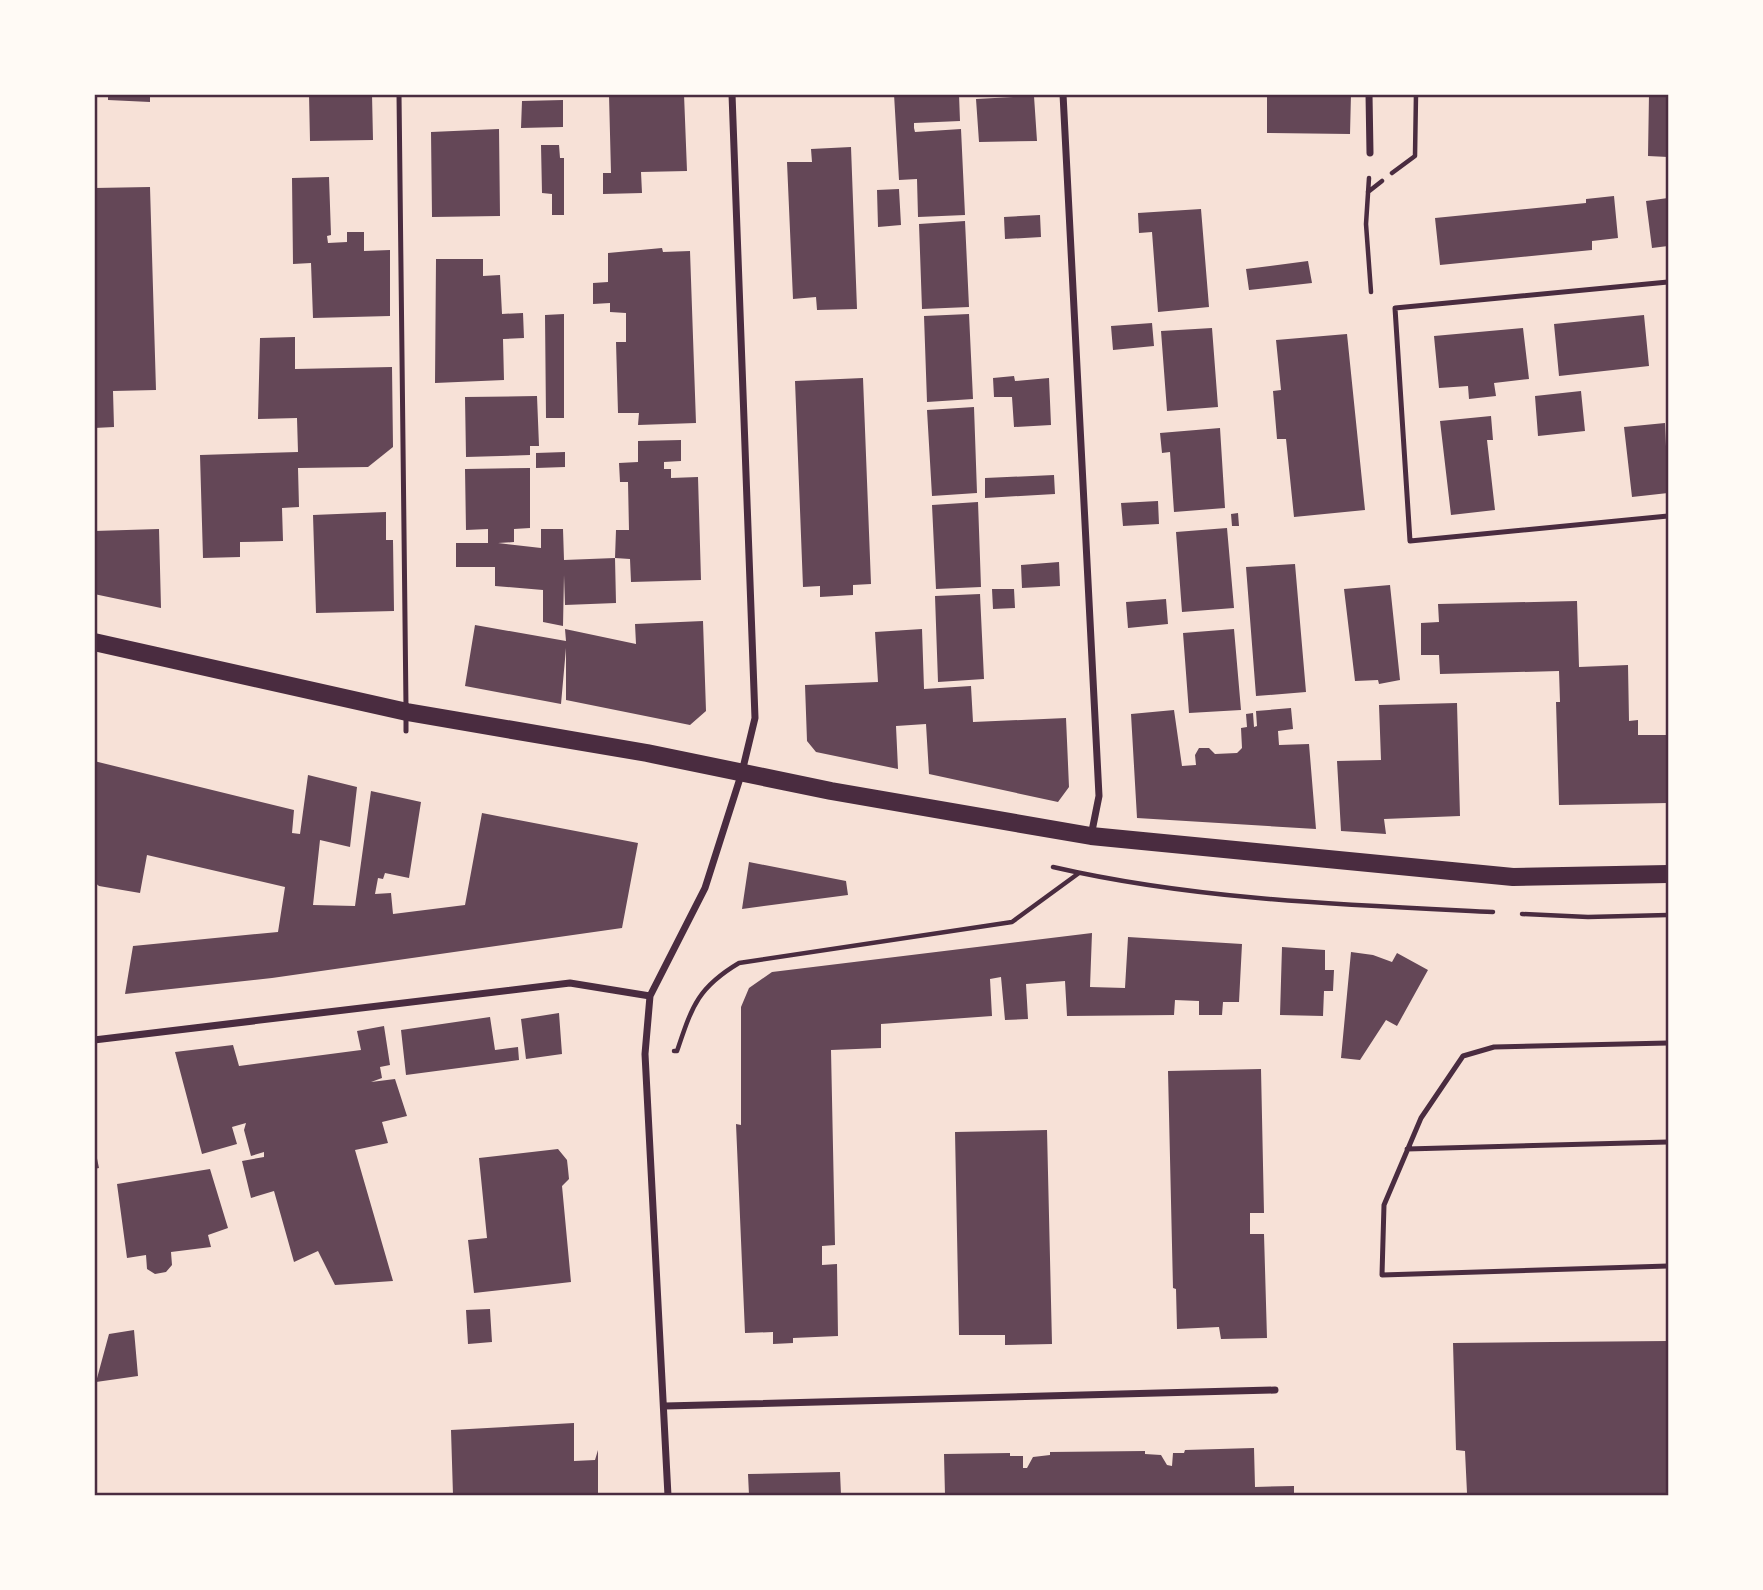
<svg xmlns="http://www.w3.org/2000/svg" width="1763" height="1590" viewBox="0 0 1763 1590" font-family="'Source Sans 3',sans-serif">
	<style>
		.building { fill: #644757 }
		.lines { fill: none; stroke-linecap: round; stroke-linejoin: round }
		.path { stroke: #4a2c40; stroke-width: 4.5 }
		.service { stroke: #4a2c40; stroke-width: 5 }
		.minor { stroke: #4a2c40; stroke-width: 7 }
		.primary { stroke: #4a2c40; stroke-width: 18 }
		.neatline { fill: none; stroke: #4a2c40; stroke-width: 2.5 }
	</style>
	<rect width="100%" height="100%" fill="#f7e1d7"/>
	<!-- building -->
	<path class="building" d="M 108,94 L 150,94 L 150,102 L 108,100 Z
		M 309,94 L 372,94 L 373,140 L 310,141 Z
		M 684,94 L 687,171 L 641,172 L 642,193 L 603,194 L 603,173 L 611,173 L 609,95 Z
		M 894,94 L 959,94 L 960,121 L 914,123 L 914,128 L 915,132 L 961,129 L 965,215 L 918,217 L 917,179 L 899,180 Z
		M 1267,94 L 1351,94 L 1350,134 L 1267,133 Z
		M 1649,94 L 1668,94 L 1668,157 L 1648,156 Z
		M 1034,96 L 1037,141 L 979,142 L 976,99 Z
		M 563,100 L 563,127 L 521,128 L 522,101 Z
		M 499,129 L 500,216 L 432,217 L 431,132 Z
		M 541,145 L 559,145 L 560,158 L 564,158 L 564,215 L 552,215 L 552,194 L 542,193 Z
		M 851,147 L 857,309 L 817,310 L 816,297 L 793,299 L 787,162 L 812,162 L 811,149 Z
		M 329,177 L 331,235 L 327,236 L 328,243 L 347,242 L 347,232 L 364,232 L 364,251 L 390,250 L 390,316 L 313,318 L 311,263 L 293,264 L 292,178 Z
		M 150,187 L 156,390 L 113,391 L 114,427 L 94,428 L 94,188 Z
		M 899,189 L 901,225 L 878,227 L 877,190 Z
		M 1614,196 L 1618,238 L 1592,241 L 1592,250 L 1440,265 L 1435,218 L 1586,203 L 1586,199 Z
		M 1668,198 L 1668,246 L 1652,248 L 1646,201 Z
		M 1201,209 L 1209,307 L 1158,312 L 1152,232 L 1139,233 L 1138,213 Z
		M 1040,215 L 1041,237 L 1005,239 L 1004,217 Z
		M 965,221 L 969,307 L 922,309 L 919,224 Z
		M 662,248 L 663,252 L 690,251 L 696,423 L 638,425 L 639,413 L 618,413 L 616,342 L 626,342 L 626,313 L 610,312 L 610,303 L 593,304 L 593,283 L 608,282 L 608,253 Z
		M 436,259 L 483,259 L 483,276 L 500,275 L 502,314 L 523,313 L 524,338 L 503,339 L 504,380 L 435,383 Z
		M 1308,261 L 1312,283 L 1249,290 L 1246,269 Z
		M 564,314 L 564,418 L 546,418 L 545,315 Z
		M 969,314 L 973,399 L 927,402 L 924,316 Z
		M 1644,315 L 1649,366 L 1559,376 L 1554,324 Z
		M 1152,323 L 1154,346 L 1113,350 L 1111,326 Z
		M 1212,328 L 1218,407 L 1167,411 L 1161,331 Z
		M 1523,328 L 1529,379 L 1494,383 L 1496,396 L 1469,399 L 1468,386 L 1439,388 L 1434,336 Z
		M 1347,334 L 1365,510 L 1294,517 L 1286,439 L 1277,439 L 1273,391 L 1281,390 L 1276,340 Z
		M 295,337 L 295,369 L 392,367 L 393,447 L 368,467 L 298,468 L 299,507 L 282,508 L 283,541 L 240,542 L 240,557 L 203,558 L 200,455 L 298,452 L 297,418 L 258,419 L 260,338 Z
		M 1014,376 L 1015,381 L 1049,378 L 1051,425 L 1014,427 L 1012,397 L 994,397 L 993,378 Z
		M 863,378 L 871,584 L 853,585 L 853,595 L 820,597 L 820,586 L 803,587 L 795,381 Z
		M 1581,391 L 1585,431 L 1538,436 L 1535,396 Z
		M 537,396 L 539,446 L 530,446 L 530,455 L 466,457 L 465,397 Z
		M 974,407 L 977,493 L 932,496 L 927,410 Z
		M 1491,416 L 1493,440 L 1487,440 L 1495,510 L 1451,515 L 1440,421 Z
		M 1665,423 L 1668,493 L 1632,497 L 1624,427 Z
		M 1220,428 L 1225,508 L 1174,512 L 1170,452 L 1162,453 L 1160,433 Z
		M 681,440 L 681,461 L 664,462 L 664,469 L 671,469 L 671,478 L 698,477 L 701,580 L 631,582 L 630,559 L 615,558 L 616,530 L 629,530 L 628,482 L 620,482 L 619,463 L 638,462 L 638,441 Z
		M 565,452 L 565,467 L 536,468 L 536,453 Z
		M 530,468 L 530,528 L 514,529 L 514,542 L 498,543 L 541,548 L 541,529 L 563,529 L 564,560 L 615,558 L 616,603 L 565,605 L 564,575 L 563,626 L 543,622 L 543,590 L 495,586 L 495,567 L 456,567 L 456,543 L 488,543 L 488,529 L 466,530 L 465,469 Z
		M 1054,475 L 1055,494 L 985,498 L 985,478 Z
		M 1158,501 L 1159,524 L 1123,526 L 1121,503 Z
		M 978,502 L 981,587 L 936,589 L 932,505 Z
		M 386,512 L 386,540 L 393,540 L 394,611 L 316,613 L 313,515 Z
		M 1238,513 L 1239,526 L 1232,526 L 1231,514 Z
		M 1227,528 L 1234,608 L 1182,612 L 1176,532 Z
		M 159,529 L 161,608 L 94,594 L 94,531 Z
		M 1059,562 L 1060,586 L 1022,588 L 1021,565 Z
		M 1295,564 L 1306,692 L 1256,696 L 1246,567 Z
		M 1390,585 L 1400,680 L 1379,684 L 1378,680 L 1355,681 L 1344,589 Z
		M 992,589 L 1014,589 L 1015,608 L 993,609 Z
		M 980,594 L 984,679 L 938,682 L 935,596 Z
		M 1166,599 L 1168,624 L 1128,628 L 1126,602 Z
		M 1577,601 L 1579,667 L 1628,665 L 1629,721 L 1638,720 L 1638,735 L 1668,735 L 1668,803 L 1559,805 L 1556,702 L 1560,702 L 1559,671 L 1440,674 L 1439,655 L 1421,655 L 1421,623 L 1439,622 L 1438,604 Z
		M 703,621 L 706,711 L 690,725 L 566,700 L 566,648 L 561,704 L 465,686 L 475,625 L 566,641 L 565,629 L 636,644 L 635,624 Z
		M 922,629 L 924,689 L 971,686 L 973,722 L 1066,718 L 1069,787 L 1058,802 L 929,774 L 926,724 L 896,726 L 898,769 L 816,752 L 807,741 L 805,685 L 878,682 L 875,632 Z
		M 1234,629 L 1241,710 L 1189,713 L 1183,633 Z
		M 1457,703 L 1460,816 L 1384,819 L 1386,834 L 1341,831 L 1337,761 L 1381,760 L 1379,705 Z
		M 1291,708 L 1293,729 L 1278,731 L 1279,745 L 1309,744 L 1316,829 L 1137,818 L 1131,714 L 1174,710 L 1182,766 L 1196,765 L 1195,755 L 1199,748 L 1209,748 L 1215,754 L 1237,753 L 1242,748 L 1241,728 L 1247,727 L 1246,714 L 1253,713 L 1254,727 L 1257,726 L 1256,711 Z
		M 94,761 L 294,810 L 292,833 L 300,834 L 308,775 L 357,787 L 350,847 L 320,840 L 313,905 L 355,906 L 371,791 L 421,802 L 409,878 L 385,873 L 383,879 L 378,878 L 375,894 L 391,893 L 393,914 L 465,905 L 482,813 L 638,843 L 622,928 L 272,978 L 125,994 L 133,946 L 278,932 L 285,887 L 147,855 L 140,893 L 99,886 L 94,882 Z
		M 749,862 L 846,881 L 848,895 L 742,909 Z
		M 1092,933 L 1090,987 L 1125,988 L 1128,937 L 1242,944 L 1239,1002 L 1223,1002 L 1222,1015 L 1199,1015 L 1199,1001 L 1175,1000 L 1174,1015 L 1067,1016 L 1065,981 L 1026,984 L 1028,1019 L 1005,1020 L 1001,977 L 990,979 L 992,1016 L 881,1024 L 881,1048 L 831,1050 L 835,1245 L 822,1246 L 822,1265 L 837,1264 L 838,1336 L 793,1338 L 793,1343 L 773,1344 L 773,1332 L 745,1333 L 736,1124 L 741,1125 L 741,1007 L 749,988 L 772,972 Z
		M 1282,947 L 1325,950 L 1325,970 L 1334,970 L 1333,991 L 1324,991 L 1323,1016 L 1280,1015 Z
		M 1351,952 L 1373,955 L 1392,962 L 1397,953 L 1428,970 L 1397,1026 L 1386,1020 L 1360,1060 L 1341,1058 Z
		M 559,1013 L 562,1054 L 526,1059 L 521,1019 Z
		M 490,1017 L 495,1050 L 518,1047 L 519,1060 L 406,1075 L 401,1030 Z
		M 384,1026 L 390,1065 L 380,1067 L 382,1078 L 371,1082 L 395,1079 L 407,1116 L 382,1122 L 388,1143 L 355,1150 L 393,1281 L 335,1285 L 318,1251 L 294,1262 L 274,1191 L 251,1198 L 242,1161 L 264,1157 L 264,1152 L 251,1156 L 244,1130 L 246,1123 L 232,1127 L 237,1144 L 202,1154 L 175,1052 L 233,1045 L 239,1066 L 361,1050 L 357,1031 Z
		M 1261,1069 L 1264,1213 L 1250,1213 L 1250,1234 L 1264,1234 L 1267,1338 L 1221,1339 L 1219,1327 L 1177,1329 L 1176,1289 L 1173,1288 L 1168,1071 Z
		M 1047,1130 L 1052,1344 L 1005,1345 L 1005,1335 L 959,1335 L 955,1132 Z
		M 94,1144 L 99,1168 L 94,1169 Z
		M 558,1149 L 567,1160 L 568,1169 L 569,1179 L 562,1186 L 571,1282 L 474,1293 L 468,1240 L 487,1238 L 479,1158 Z
		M 210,1169 L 228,1228 L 208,1235 L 211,1247 L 171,1252 L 172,1265 L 166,1272 L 155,1274 L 147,1269 L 146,1255 L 127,1258 L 117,1184 Z
		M 490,1309 L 492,1342 L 468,1344 L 466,1310 Z
		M 134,1330 L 138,1376 L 96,1382 L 109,1334 Z
		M 1668,1341 L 1668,1495 L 1467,1493 L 1465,1451 L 1456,1450 L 1453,1343 Z
		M 574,1423 L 574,1461 L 595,1460 L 598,1450 L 598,1495 L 453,1495 L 451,1430 Z
		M 1254,1448 L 1255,1487 L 1294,1486 L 1294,1495 L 945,1495 L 944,1454 L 1010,1453 L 1010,1456 L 1023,1456 L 1023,1468 L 1027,1468 L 1033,1457 L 1050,1455 L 1050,1452 L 1145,1451 L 1145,1454 L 1161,1455 L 1167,1465 L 1172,1466 L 1173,1453 L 1184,1453 L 1185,1450 Z
		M 840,1472 L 841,1495 L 749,1495 L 748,1474 Z"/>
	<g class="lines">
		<!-- path -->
		<path class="path" d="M 1392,173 L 1415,156 L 1416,94
			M 1369,178 L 1366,224 L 1371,292
			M 1368,192 L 1382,181
			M 1053,867 C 1196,900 1347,905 1493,912
			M 1522,914 L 1588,917 L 1668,915
			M 674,1051 L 677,1051 C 692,1007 697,988 739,963 L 1012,922 L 1079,873"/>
		<!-- service -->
		<path class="service" d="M 399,94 L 406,707
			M 1668,282 L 1395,308 L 1410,541 L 1668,516
			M 406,731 L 406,717
			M 1668,1043 L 1494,1047 L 1463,1056 L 1421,1118 L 1384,1205 L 1382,1275 L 1668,1266
			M 1407,1149 L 1668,1142"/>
		<!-- minor -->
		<path class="minor" d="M 1063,94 L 1099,796 L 1091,836
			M 1369,94 L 1370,153
			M 94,1040 L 570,983 L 650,996
			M 665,1406 L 1275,1390
			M 668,1496 L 645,1054 L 650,996 L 705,888 L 742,772 L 755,718 L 732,94"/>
		<!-- primary -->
		<path class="primary" d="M 94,642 L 407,712 L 647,753 L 831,791 L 1091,836 L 1513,877 L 1668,874"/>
	</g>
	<!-- border -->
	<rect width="1763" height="1590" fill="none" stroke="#fffaf5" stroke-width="192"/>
	<rect x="96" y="96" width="1571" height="1398" class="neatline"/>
</svg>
